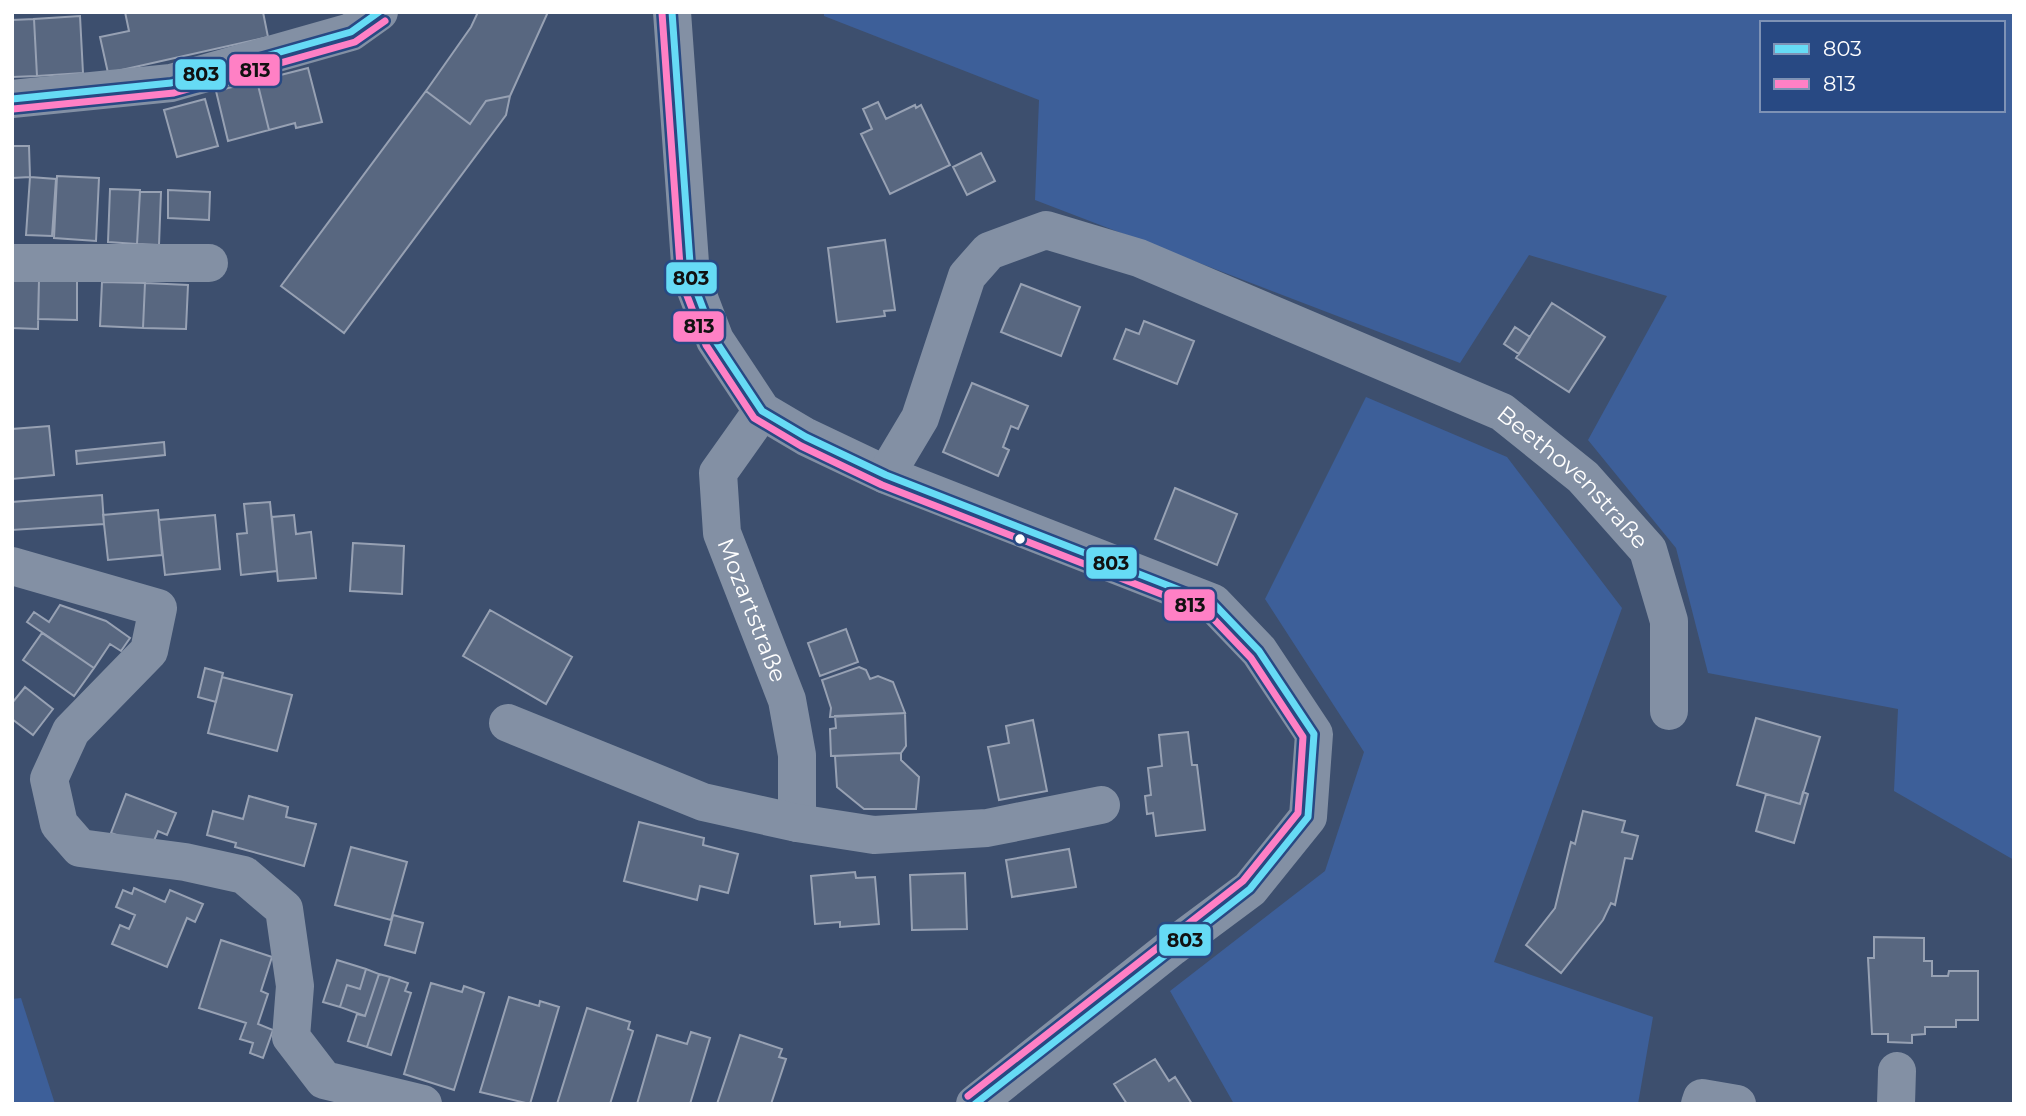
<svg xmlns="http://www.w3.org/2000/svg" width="2026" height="1116" viewBox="0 0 2026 1116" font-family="Montserrat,sans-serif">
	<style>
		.green { fill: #3d5f99; fill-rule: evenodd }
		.building { fill: #586780; stroke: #97a1b3; stroke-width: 2 }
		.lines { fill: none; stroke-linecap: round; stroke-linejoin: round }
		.minor { stroke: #8390a4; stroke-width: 38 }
		.bus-1-casing { stroke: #284983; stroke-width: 12 }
		.bus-2-casing { stroke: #284983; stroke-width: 12 }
		.bus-1 { stroke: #66dbf5; stroke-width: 7 }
		.bus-2 { stroke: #ff80c5; stroke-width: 7 }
		.bus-dot { fill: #fff; stroke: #284983; stroke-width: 2.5 }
		.labels { text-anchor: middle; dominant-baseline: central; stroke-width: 7; stroke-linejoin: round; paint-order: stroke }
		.street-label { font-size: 23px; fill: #fff; stroke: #284983 }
		.line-badge { stroke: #284983; stroke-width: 2.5 }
		.pale-badge-label { font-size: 19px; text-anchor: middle; font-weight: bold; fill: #111 }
	</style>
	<rect width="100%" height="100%" fill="#3d4f6e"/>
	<!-- green -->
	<path class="green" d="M 824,12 L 2014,12 L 2014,860 L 1894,791 L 1898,709 L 1708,673 L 1676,548 L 1588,440 L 1667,296 L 1529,255 L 1460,363 L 1035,200 L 1039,100 L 824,16 ZM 1762,23 L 2003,23 L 2003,110 L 1762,110 Z
		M 1366,397 L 1507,457 L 1622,608 L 1494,962 L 1653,1017 L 1638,1104 L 1234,1104 L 1170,991 L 1325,871 L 1364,752 L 1265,599 Z
		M 21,998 L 55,1104 L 12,1104 L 12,999 Z"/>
	<!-- building -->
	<path class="building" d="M 125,12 L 263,12 L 268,37 L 108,73 L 100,37 L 129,31 Z
		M 478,12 L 548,12 L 510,96 L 486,101 L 470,124 L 426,91 L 471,27 Z
		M 80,16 L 83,73 L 37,76 L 34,19 Z
		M 34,19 L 37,76 L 12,77 L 12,20 Z
		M 308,68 L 322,122 L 296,128 L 295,123 L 269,130 L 257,81 Z
		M 257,81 L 269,130 L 228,141 L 216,91 Z
		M 426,91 L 470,124 L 486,101 L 510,96 L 506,115 L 344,333 L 281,286 Z
		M 205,99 L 218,146 L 177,157 L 164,110 Z
		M 878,102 L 886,119 L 915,105 L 916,108 L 921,105 L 950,165 L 890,194 L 861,134 L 872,129 L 863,109 Z
		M 12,146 L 29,146 L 30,177 L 12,178 Z
		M 981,153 L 995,181 L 967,195 L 953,167 Z
		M 57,176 L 99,178 L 96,241 L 54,238 Z
		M 30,177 L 56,179 L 52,236 L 26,235 Z
		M 110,189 L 140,190 L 137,244 L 108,242 Z
		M 168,190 L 210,192 L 209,220 L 168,218 Z
		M 140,192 L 161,192 L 159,245 L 137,244 Z
		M 885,240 L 895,310 L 884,311 L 885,316 L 837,322 L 828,248 Z
		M 12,280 L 39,280 L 38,329 L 12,328 Z
		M 39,280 L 77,281 L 77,320 L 38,319 Z
		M 102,282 L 145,283 L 143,328 L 100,326 Z
		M 145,283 L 188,285 L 186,329 L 143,328 Z
		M 1021,284 L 1080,307 L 1061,356 L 1001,332 Z
		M 1552,303 L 1605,337 L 1569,392 L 1516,358 Z
		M 1144,321 L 1194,341 L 1177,384 L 1114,359 L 1126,329 L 1139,334 Z
		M 1515,327 L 1530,337 L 1519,354 L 1504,344 Z
		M 972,383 L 1028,406 L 1018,429 L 1011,426 L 1003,447 L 1009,450 L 998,476 L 943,452 Z
		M 49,426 L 54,475 L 12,479 L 12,429 Z
		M 164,442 L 165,455 L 77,464 L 76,451 Z
		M 1175,488 L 1237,514 L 1217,565 L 1155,539 Z
		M 102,495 L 104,524 L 12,530 L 12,502 Z
		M 270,502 L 277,571 L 241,575 L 237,534 L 247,533 L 244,504 Z
		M 158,510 L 162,555 L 108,560 L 103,515 Z
		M 215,515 L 220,569 L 165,575 L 159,520 Z
		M 294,515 L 296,534 L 311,532 L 316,578 L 278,581 L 272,517 Z
		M 353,543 L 404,546 L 402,594 L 350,591 Z
		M 60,605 L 106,621 L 130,638 L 121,651 L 110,644 L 94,668 L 27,622 L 34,612 L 49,622 Z
		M 490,610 L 572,657 L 546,704 L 463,656 Z
		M 846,629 L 858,662 L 820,676 L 808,643 Z
		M 42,633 L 94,668 L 74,696 L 23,660 Z
		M 859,667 L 866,670 L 870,679 L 878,676 L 893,682 L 905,713 L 830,717 L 831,708 L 822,680 Z
		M 205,668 L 223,673 L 216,702 L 198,697 Z
		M 222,677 L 292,695 L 277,751 L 208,733 Z
		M 25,687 L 53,709 L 33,735 L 12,719 L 12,703 Z
		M 905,713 L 906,746 L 901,753 L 831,756 L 830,729 L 836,728 L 835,716 Z
		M 1756,718 L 1820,737 L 1800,804 L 1737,785 Z
		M 1033,720 L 1047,791 L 999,800 L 988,747 L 1009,743 L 1006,726 Z
		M 1188,732 L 1192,765 L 1197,765 L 1205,830 L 1156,836 L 1153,813 L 1147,814 L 1145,796 L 1151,795 L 1148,768 L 1162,766 L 1159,735 Z
		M 901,753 L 901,760 L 919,777 L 916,809 L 864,809 L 837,787 L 835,756 Z
		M 1803,792 L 1808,794 L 1794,843 L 1756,831 L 1766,794 L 1800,804 Z
		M 126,794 L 176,813 L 167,835 L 158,831 L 151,848 L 111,833 Z
		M 249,796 L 288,807 L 286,817 L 316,824 L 304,866 L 235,847 L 236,843 L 207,835 L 213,811 L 243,819 Z
		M 1583,811 L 1625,821 L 1622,832 L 1638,836 L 1632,859 L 1625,858 L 1615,905 L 1611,903 L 1603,920 L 1561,973 L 1526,945 L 1555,908 L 1571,842 L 1575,844 Z
		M 639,822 L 704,838 L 703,845 L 738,854 L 728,893 L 700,886 L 697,900 L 624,881 Z
		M 351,847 L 407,862 L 391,920 L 335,905 Z
		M 1069,849 L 1076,887 L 1012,897 L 1006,860 Z
		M 855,872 L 856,878 L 875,877 L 879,924 L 840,927 L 840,922 L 815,924 L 811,876 Z
		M 965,873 L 967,929 L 912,930 L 910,875 Z
		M 134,888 L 165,902 L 170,890 L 203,904 L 195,922 L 187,918 L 167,967 L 112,944 L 120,925 L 129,929 L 135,915 L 116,907 L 123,890 L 132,894 Z
		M 393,915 L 423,923 L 415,953 L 385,945 Z
		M 1874,937 L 1924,938 L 1924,961 L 1932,961 L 1932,976 L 1948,976 L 1949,971 L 1978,971 L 1978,1020 L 1956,1020 L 1956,1027 L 1925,1027 L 1925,1034 L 1912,1035 L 1912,1043 L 1888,1042 L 1888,1034 L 1872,1034 L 1868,958 L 1874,958 Z
		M 221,940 L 272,957 L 261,991 L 268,994 L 258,1024 L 273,1030 L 263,1058 L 250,1053 L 253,1043 L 240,1039 L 246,1023 L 199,1008 Z
		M 337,960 L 366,969 L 360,989 L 347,985 L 340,1007 L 323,1002 Z
		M 366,969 L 379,974 L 365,1016 L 340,1007 L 347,985 L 360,989 Z
		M 379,974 L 390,977 L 367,1047 L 348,1041 L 357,1014 L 365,1016 Z
		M 390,977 L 408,983 L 405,991 L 411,993 L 391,1055 L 367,1047 Z
		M 431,983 L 462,992 L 464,986 L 484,993 L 454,1090 L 404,1074 Z
		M 509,997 L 539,1006 L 540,1001 L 559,1007 L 530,1104 L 480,1092 Z
		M 587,1008 L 630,1022 L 628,1029 L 633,1031 L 610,1104 L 557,1104 Z
		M 691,1032 L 710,1038 L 690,1104 L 637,1104 L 657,1035 L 687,1044 Z
		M 740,1035 L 782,1049 L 779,1057 L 786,1059 L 771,1104 L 717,1104 Z
		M 1155,1059 L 1169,1081 L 1175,1077 L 1192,1104 L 1127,1104 L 1114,1084 Z"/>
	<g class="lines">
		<!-- minor -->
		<g class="minor">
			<path d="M 672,12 L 691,277 L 715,340 L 762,411 L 806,437 L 886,475 L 1213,603 L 1259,651 L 1314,734 L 1308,817 L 1250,889 L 1172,947 L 975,1104"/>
			<path d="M 12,99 L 171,83 L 351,32 L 379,12"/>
			<path d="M 12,263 L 209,263"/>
			<path id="s1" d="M 762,411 L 718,473 L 722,533 L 787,700 L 797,755 L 797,823"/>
			<path id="s2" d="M 886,475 L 920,418 L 967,276 L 989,251 L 1046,230 L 1139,258 L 1502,412 L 1583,477 L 1648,550 L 1669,621 L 1669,711"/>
			<path d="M 12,566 L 158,608 L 149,651 L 71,731 L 49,779 L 59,824 L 80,848 L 185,862 L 244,875 L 284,909 L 295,986 L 291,1037 L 324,1080 L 423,1104"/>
			<path d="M 508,723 L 703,802 L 797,823 L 874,835 L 987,828 L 1101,805"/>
			<path d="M 1700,1104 L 1702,1098 L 1737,1104"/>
			<path d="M 1896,1104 L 1897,1071"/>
		</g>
		<!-- bus-1 casing -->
		<g class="bus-1-casing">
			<path id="bus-1" d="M 672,12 L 691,277 L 715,340 L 762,411 L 806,437 L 886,475 L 1213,603 L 1259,651 L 1314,734 L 1308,817 L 1250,889 L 975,1104
				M 12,99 L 171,83 L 351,32 L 379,12"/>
		</g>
		<!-- bus-2 casing -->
		<g class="bus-2-casing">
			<path id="bus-2" d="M 662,13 L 681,280 L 706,345 L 754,418 L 801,446 L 882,485 L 1207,612 L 1251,658 L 1303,737 L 1298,813 L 1243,881 L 968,1096
				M 13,109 L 174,93 L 355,42 L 385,21"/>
		</g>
		<!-- bus-1 -->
		<use href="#bus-1" class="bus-1"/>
		<!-- bus-2 -->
		<use href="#bus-2" class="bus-2"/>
	</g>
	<!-- markers -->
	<circle class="bus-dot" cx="1020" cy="539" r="6"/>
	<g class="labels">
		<!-- street labels -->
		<g class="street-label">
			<text stroke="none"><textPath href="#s2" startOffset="898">Beethovenstraße</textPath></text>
			<text stroke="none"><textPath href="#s1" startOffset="219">Mozartstraße</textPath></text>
		</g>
	</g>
	<g class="line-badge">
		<rect x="228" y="53" width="53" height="34" rx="7" fill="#ff80c5"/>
		<rect x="174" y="58" width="53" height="33" rx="7" fill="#66dbf5"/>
		<rect x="665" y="261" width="53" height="34" rx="7" fill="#66dbf5"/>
		<rect x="672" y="310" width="53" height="33" rx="7" fill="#ff80c5"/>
		<rect x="1085" y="546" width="53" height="34" rx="7" fill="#66dbf5"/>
		<rect x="1163" y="588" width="53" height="34" rx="7" fill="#ff80c5"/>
		<rect x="1158" y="923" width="54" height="34" rx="7" fill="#66dbf5"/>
	</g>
	<g class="pale-badge-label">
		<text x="255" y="77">813</text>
		<text x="201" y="81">803</text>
		<text x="691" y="285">803</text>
		<text x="699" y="333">813</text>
		<text x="1111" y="570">803</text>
		<text x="1190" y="612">813</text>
		<text x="1185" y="947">803</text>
	</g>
	<!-- border -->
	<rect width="2026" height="1116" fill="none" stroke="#ffffff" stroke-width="28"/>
	<!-- legend -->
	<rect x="1760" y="21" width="245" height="91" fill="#284983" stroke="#7e92b5" stroke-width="2"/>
	<rect x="1774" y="44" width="35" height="10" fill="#66dbf5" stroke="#7e92b5" stroke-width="2"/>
	<text x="1823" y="56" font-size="21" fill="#ffffff">803</text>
	<rect x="1774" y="79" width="35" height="10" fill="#ff80c5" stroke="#7e92b5" stroke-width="2"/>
	<text x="1823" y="91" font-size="21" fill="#ffffff">813</text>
</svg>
